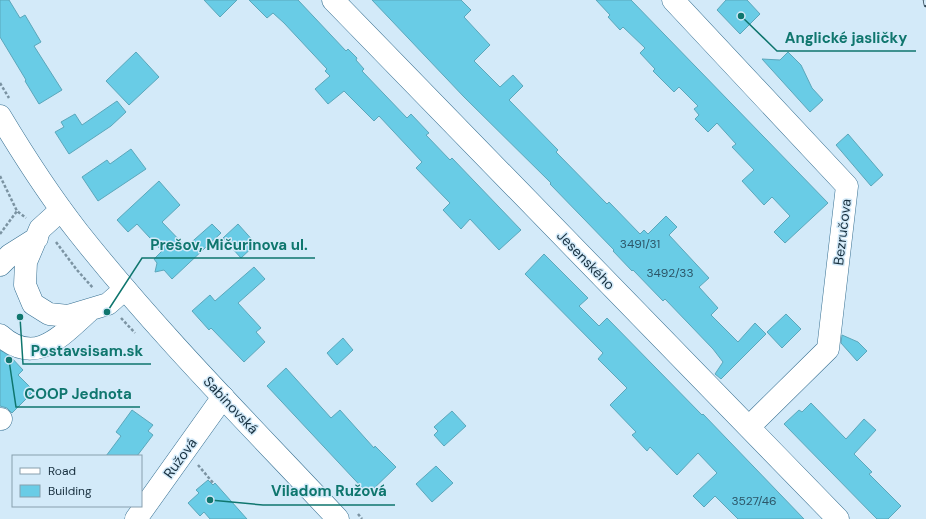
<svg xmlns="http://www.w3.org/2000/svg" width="926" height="519" viewBox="0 0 926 519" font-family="'DM Sans',sans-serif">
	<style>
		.building { fill: #69cce6; stroke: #5ba7bb }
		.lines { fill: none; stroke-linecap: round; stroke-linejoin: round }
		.minor-casing { stroke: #366f91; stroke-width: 23 }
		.major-casing { stroke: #366f91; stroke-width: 23 }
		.path { stroke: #7b93a2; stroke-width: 2.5; stroke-dasharray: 3 2; stroke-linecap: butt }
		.minor { stroke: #fff; stroke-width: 22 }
		.major { stroke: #fff; stroke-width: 22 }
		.rail-casing { stroke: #2e4655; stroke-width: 4.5 }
		.rail { stroke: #d3eaf9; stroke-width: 3; stroke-dasharray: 9; stroke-linecap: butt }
		.labels { text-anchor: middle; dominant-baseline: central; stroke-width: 3; stroke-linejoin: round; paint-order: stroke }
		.number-label { font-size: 12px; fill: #2c5668 }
		.street-label { font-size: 14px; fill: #172f3e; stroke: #d3eaf9 }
		.leader { fill: none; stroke: #0f766e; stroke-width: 1.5 }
		.callout-dot { fill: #0f766e; stroke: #d3eaf9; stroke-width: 1.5 }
		.callout-label { font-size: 15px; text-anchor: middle; font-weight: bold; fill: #0f766e; stroke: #d3eaf9; stroke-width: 3; stroke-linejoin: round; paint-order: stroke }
	</style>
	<rect width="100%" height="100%" fill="#d3eaf9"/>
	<!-- building -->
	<path class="building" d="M 0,0 L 9,0 L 20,18 L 25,15 L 41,42 L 34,46 L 62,90 L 39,104 L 25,81 L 26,80 L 0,37 Z
		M 204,0 L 237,0 L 220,17 Z
		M 249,0 L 298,0 L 346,51 L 348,49 L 357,58 L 356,60 L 364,69 L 362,71 L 407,118 L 411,114 L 429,133 L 426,135 L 450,160 L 452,158 L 521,230 L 499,250 L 470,219 L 461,229 L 443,210 L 450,203 L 416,168 L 422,162 L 379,116 L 374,121 L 344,91 L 328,104 L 315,89 L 330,76 L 325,71 L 327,69 L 284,23 L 273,13 L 267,18 Z
		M 372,0 L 461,0 L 471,10 L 464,17 L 490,45 L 474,61 L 500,87 L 513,75 L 523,86 L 509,100 L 558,150 L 556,152 L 607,204 L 609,202 L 640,234 L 644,230 L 648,234 L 666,216 L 677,227 L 669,235 L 709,278 L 699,287 L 718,308 L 711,315 L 738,342 L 755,323 L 766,334 L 721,379 L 715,374 L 723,362 L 713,349 L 665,299 L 663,301 L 633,270 L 632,271 L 613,251 L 614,250 L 550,184 L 551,183 L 464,97 Z
		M 596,0 L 631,0 L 828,203 L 785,243 L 774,232 L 790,216 L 772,197 L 764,205 L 742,181 L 754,170 L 732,147 L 736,144 L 717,123 L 708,132 L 695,119 L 699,115 L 694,109 L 698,106 L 679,87 L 674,92 L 653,71 L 655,69 L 640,53 L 645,48 L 623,27 L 620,30 L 608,17 L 610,15 Z
		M 726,0 L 747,0 L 760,14 L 740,34 L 717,10 Z
		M 136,52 L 159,77 L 129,105 L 106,81 Z
		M 788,52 L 801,65 L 812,88 L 823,100 L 810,112 L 762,59 L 780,60 Z
		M 117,101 L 126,112 L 111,126 L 69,154 L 55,132 L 64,127 L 61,122 L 75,114 L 82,125 Z
		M 848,134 L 883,175 L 871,186 L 836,145 Z
		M 131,149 L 146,169 L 98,201 L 82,177 L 107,160 L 110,164 Z
		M 159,181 L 180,205 L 162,222 L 186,247 L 212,224 L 221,233 L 172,279 L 164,270 L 155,272 L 157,263 L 154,259 L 162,251 L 137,224 L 128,232 L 117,220 Z
		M 238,224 L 256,244 L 241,258 L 223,238 Z
		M 544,254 L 588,298 L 579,306 L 599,326 L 607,318 L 702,415 L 703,414 L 804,519 L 738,519 L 715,496 L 704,507 L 693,496 L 717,473 L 698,453 L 677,475 L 650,447 L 647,451 L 632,435 L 636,432 L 610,405 L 627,388 L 598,359 L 603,353 L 525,274 Z
		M 254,267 L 265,279 L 238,303 L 261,328 L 256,332 L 265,342 L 244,362 L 211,328 L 209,330 L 192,311 L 210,295 L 215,301 Z
		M 786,314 L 801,329 L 782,348 L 767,332 Z
		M 842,335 L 858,342 L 867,351 L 857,361 L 841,343 Z
		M 343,338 L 353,350 L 337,365 L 327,353 Z
		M 0,350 L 10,356 L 23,370 L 18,375 L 34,391 L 12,413 L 7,408 L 0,406 Z
		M 286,368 L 331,418 L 340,410 L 374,448 L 375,446 L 396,467 L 368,494 L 267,386 Z
		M 811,403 L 846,439 L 864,419 L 876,430 L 854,454 L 872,472 L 869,474 L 901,506 L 888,519 L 877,519 L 784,424 L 799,410 L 802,412 Z
		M 132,410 L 153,425 L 148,431 L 153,435 L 137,456 L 106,456 L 121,436 L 116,432 Z
		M 452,411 L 466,426 L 444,446 L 434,435 L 438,431 L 434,427 Z
		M 436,466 L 453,483 L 432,502 L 416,484 Z
		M 208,480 L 213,485 L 215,483 L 247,519 L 210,519 L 204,512 L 200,516 L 188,503 L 199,493 L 196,490 Z"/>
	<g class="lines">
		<!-- minor casing -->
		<g class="minor-casing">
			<path id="minor" d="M 333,0 L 838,519
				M 673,0 L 847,186 L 828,349 L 749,427
				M 61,210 L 40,229 L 26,262 L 25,285 L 33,304 L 49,314 L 68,316 L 108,304 L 125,289
				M 0,265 L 10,255 L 37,238
				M 0,335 C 35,367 61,336 88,312
				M 0,419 L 1,419
				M 136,519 L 223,397"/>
		</g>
		<!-- major casing -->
		<g class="major-casing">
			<path id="major" d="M 0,116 C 24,156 49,195 78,232 C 158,333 250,425 338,519"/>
		</g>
		<!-- path -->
		<path class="path" d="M 0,83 L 9,98
			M 0,176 L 17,211 L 26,218
			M 0,234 L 17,211
			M 56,242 L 77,270 L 93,288
			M 121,318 L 135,333
			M 198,465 L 214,484
			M 358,514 L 362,519"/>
		<!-- minor -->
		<use href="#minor" class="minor"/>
		<!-- major -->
		<use href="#major" class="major"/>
		<!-- rail casing -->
		<g class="rail-casing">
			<path id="rail" d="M 925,0 L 926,5"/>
		</g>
		<!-- rail -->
		<use href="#rail" class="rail"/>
	</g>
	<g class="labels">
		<!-- number labels -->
		<g class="number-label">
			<text x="640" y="244">3491/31</text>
			<text x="670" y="273">3492/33</text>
			<text x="754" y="501">3527/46</text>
		</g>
		<!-- street labels -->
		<g class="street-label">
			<text transform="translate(842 232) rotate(-83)">Bezručova</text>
			<text transform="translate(586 260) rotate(46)">Jesenského</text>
			<text transform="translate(231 405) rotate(47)">Sabinovská</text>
			<text transform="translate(180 458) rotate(-54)">Ružová</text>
		</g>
	</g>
	<!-- callouts -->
	<path class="leader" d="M741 16L777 51H916M107 312L142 258H315M20 317L23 364H151M9 360L16 407H140M210 500L263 505H395"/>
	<g class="callout-dot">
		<circle cx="741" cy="16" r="4"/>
		<circle cx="107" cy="312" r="4"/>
		<circle cx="20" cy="317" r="4"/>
		<circle cx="9" cy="360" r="4"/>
		<circle cx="210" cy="500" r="4"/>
	</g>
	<g class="callout-label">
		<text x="846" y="43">Anglické jasličky</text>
		<text x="229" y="250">Prešov, Mičurinova ul.</text>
		<text x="87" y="356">Postavsisam.sk</text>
		<text x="78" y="399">COOP Jednota</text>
		<text x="329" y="496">Viladom Ružová</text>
	</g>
	<!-- legend -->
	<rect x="12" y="455" width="130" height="52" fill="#d3eaf9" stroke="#889fae"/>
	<rect x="20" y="468" width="20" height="6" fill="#ffffff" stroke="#889fae"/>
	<text x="48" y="475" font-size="12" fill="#172f3e">Road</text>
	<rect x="20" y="485" width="20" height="12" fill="#69cce6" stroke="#889fae"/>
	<text x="48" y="495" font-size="12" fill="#172f3e">Building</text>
</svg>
